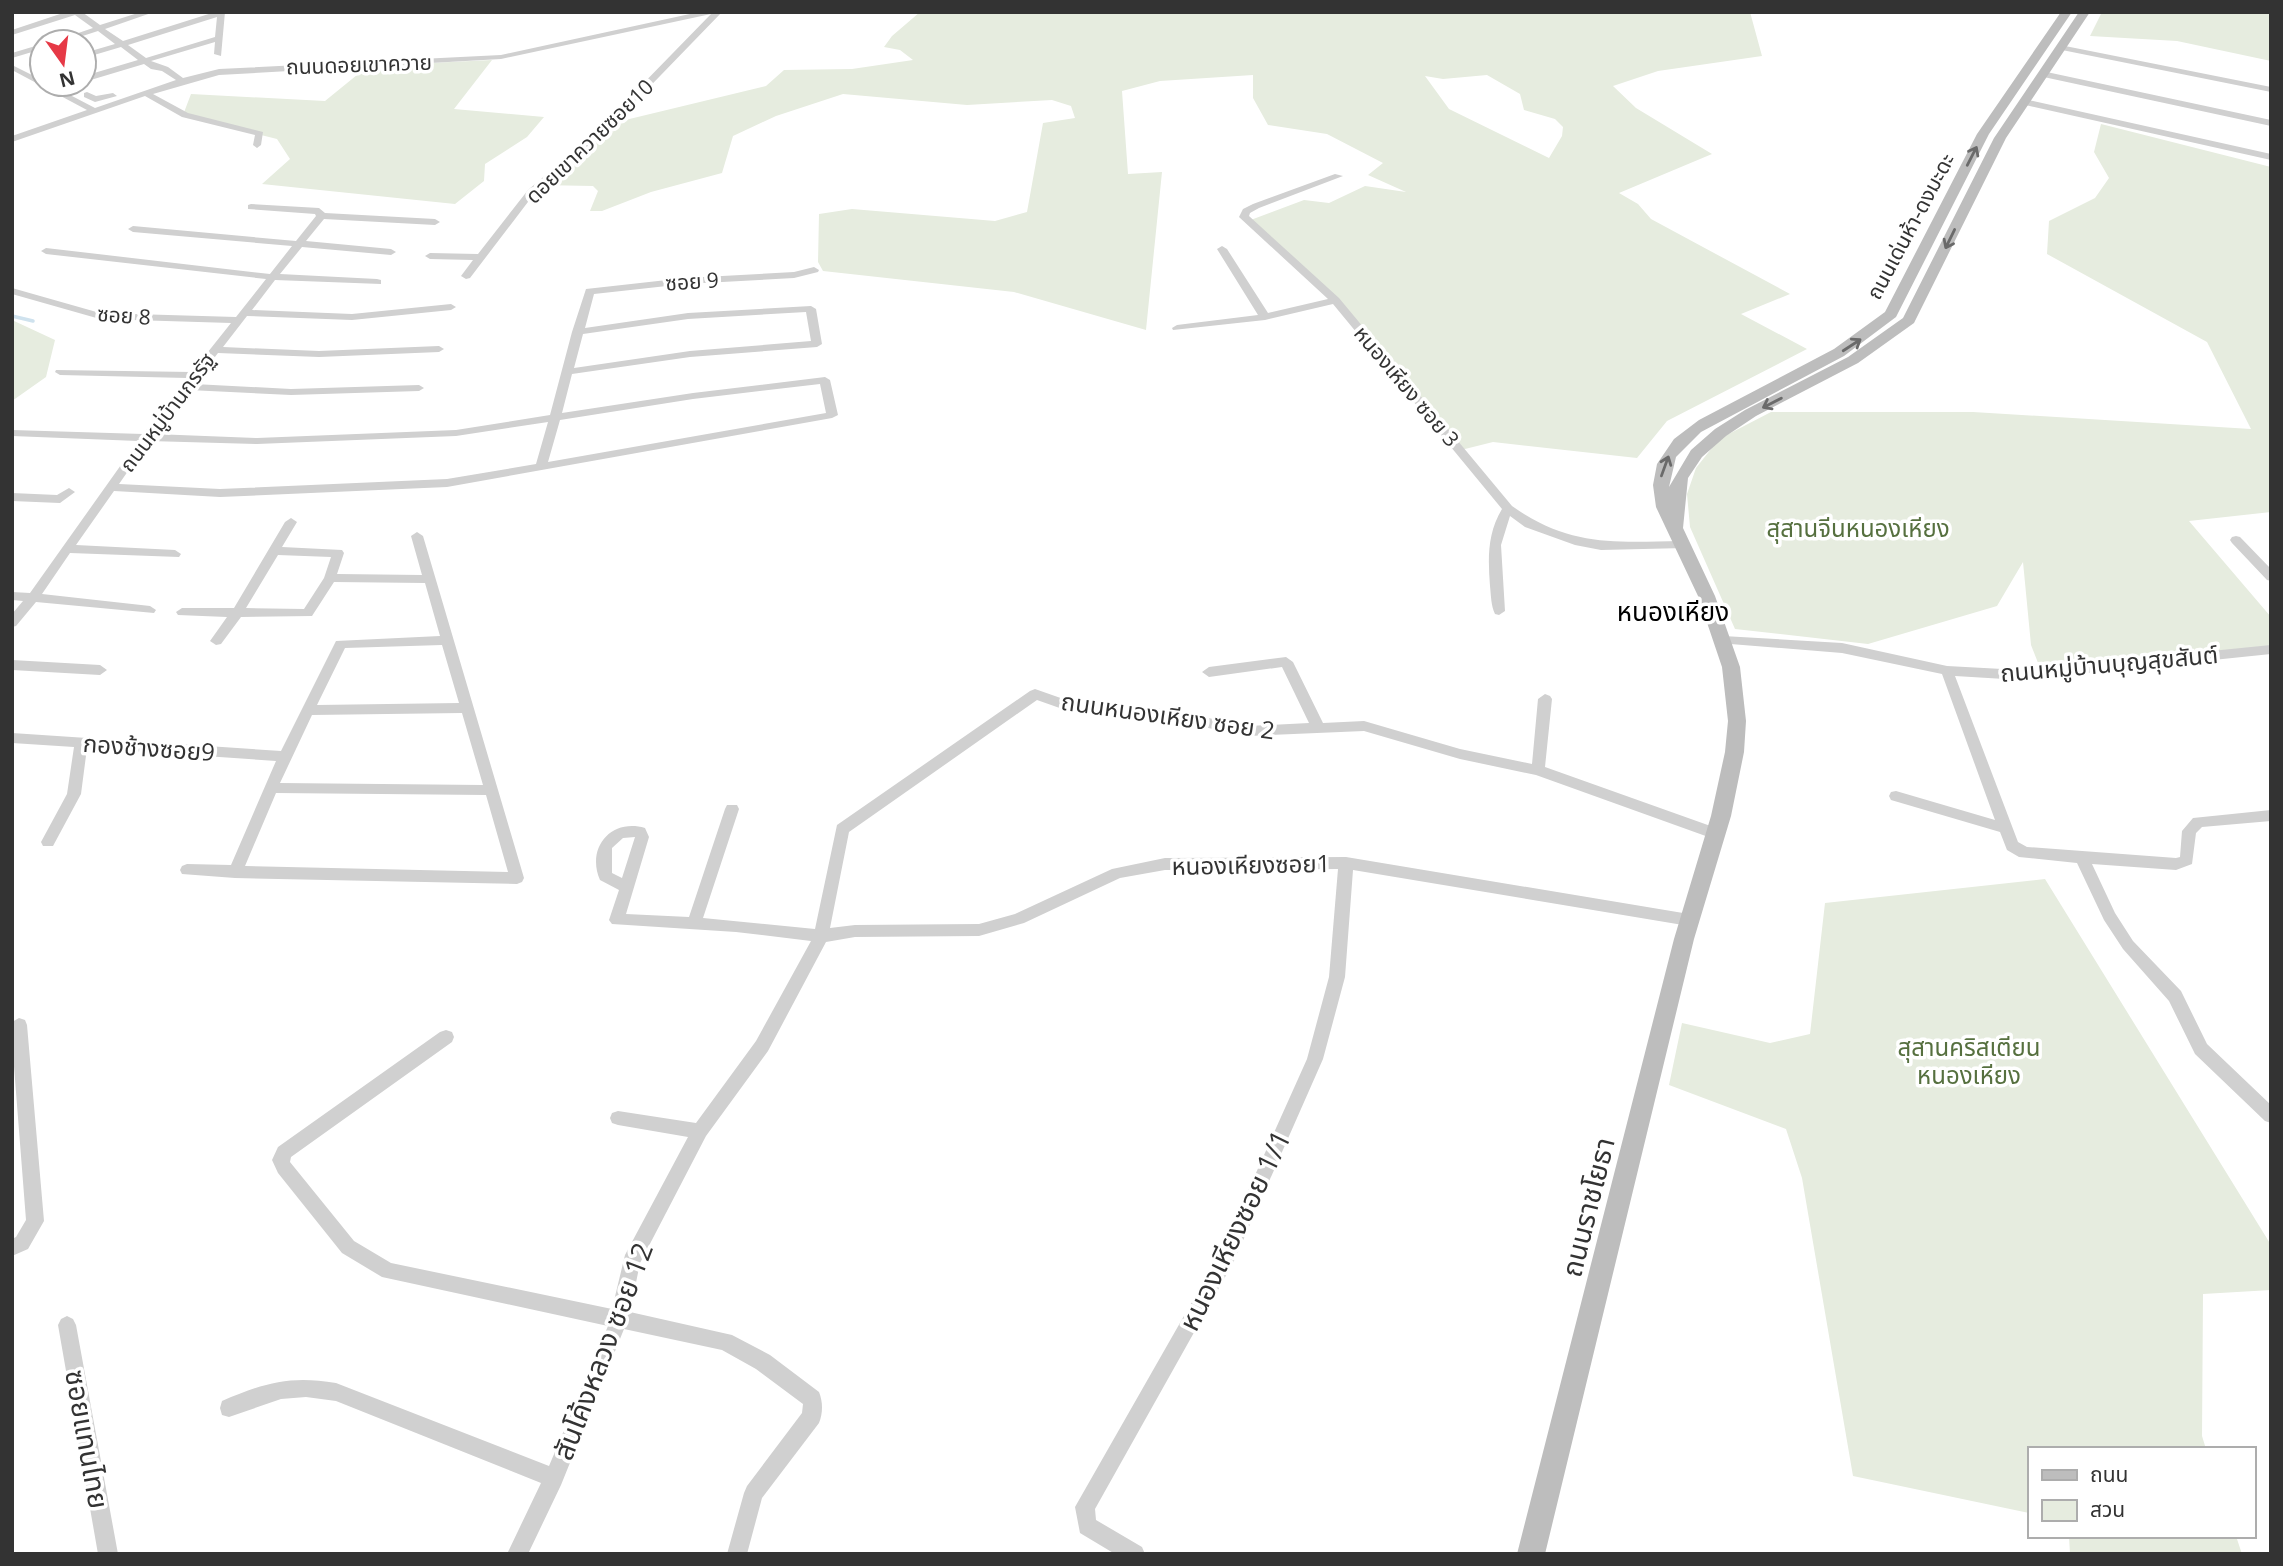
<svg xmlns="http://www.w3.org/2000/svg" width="2283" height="1566" viewBox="0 0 2283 1566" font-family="'Open Sans','Noto Sans Thai',sans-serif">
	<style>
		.green { fill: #e6ecdf; fill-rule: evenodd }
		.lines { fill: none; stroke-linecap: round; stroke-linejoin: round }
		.stream { stroke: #cfe2ee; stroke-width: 3.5 }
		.street { fill: #d0d0d0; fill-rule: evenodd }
		.secondary { fill: #bdbdbd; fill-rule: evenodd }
		.oneway { stroke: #6a6a6a }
		.labels { text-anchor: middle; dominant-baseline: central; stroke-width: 7; stroke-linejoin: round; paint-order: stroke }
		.far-street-label { font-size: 21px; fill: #333; stroke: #fff }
		.park-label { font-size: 24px; fill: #56703f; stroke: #fff }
		.street-label { font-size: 24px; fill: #333; stroke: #fff }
		.neighbourhood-label { font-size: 26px; fill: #000; stroke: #fff }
		.near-street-label { font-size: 28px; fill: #333; stroke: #fff }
	</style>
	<rect width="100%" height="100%" fill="#fff"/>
	<!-- green -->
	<path class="green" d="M 920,12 L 1750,12 L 1762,56 L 1658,71 L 1613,86 L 1636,108 L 1712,154 L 1619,193 L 1638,204 L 1651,219 L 1790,294 L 1741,314 L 1807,349 L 1667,421 L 1637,458 L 1493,442 L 1461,450 L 1330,296 L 1248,221 L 1304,200 L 1329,203 L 1365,186 L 1406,192 L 1368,175 L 1383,163 L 1327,134 L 1268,125 L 1253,98 L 1253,75 L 1160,81 L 1122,91 L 1128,174 L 1162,172 L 1146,330 L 1014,292 L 823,271 L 818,262 L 819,214 L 852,209 L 995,221 L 1027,212 L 1043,123 L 1075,118 L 1071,106 L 1052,100 L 967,105 L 843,94 L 776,116 L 733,136 L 722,173 L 651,192 L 602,211 L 590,211 L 598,191 L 593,186 L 539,185 L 606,126 L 617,122 L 766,86 L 784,70 L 852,69 L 913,60 L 900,50 L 884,47 L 892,36 ZM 1487,75 L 1520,94 L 1524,110 L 1555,119 L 1563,127 L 1562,136 L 1549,158 L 1449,109 L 1425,76 L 1443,79 Z
		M 2102,12 L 2271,12 L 2271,61 L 2177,41 L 2090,36 Z
		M 492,60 L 454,109 L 544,117 L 527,137 L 485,164 L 484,181 L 455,204 L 262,184 L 290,159 L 277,139 L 183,115 L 191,94 L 325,101 L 368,66 Z
		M 2101,124 L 2271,167 L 2271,512 L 2189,521 L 2271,617 L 2271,649 L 2042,673 L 2031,645 L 2023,562 L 1997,606 L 1868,644 L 1735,629 L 1690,527 L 1687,494 L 1696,468 L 1719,439 L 1771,412 L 1973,412 L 2251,429 L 2207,342 L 2047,254 L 2049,221 L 2095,198 L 2109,178 L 2094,152 Z
		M 12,320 L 55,340 L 46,377 L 12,401 Z
		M 2045,879 L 2271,1245 L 2271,1290 L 2203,1294 L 2202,1436 L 2206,1449 L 2029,1449 L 2029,1513 L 1853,1476 L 1802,1178 L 1786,1129 L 1669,1085 L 1682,1023 L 1770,1043 L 1810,1034 L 1825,903 Z
		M 2069,1536 L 2236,1536 L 2242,1554 L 2070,1554 Z"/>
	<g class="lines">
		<!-- stream -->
		<path class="stream" d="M 12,316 L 33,321"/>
		<!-- street -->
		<path class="street" d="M 66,12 L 82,12 L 100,25 L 141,12 L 154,12 L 105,29 L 123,41 L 215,12 L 225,12 L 221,56 L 214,54 L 215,42 L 151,61 L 168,67 L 183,78 L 219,69 L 501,55 L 699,12 L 722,12 L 599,139 L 534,194 L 470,278 L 466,279 L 461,276 L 473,260 L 430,259 L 425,256 L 430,253 L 478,254 L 528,190 L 593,135 L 711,14 L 501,59 L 219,75 L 153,94 L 188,113 L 263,132 L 261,145 L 257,148 L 253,145 L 255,135 L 182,117 L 145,96 L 12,142 L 12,136 L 87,110 L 12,70 L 12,65 L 42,80 L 42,84 L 49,84 L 95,108 L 176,80 L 162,71 L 151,69 L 144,64 L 84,82 L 84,76 L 138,60 L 121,47 L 84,58 L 84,53 L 115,44 L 98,31 L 64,42 L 52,42 L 93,28 L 75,15 L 12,35 L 12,30 ZM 217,17 L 215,37 L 146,58 L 128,45 Z
			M 42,44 L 42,49 L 12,58 L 12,53 Z
			M 2060,45 L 2271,87 L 2271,92 L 2057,49 L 2056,47 Z
			M 2042,71 L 2271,120 L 2271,126 L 2039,76 L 2038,74 Z
			M 87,92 L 96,96 L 113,93 L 117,96 L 95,102 L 84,97 L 84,93 Z
			M 2024,99 L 2271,154 L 2271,160 L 2021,104 L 2021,100 Z
			M 1335,174 L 1343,176 L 1259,208 L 1250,213 L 1249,216 L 1339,298 L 1512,506 C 1570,547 1614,542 1681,541 L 1685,542 L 1687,545 L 1685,548 L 1601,550 L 1575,545 L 1525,527 L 1510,516 L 1501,545 L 1505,611 L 1499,615 L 1495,614 C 1491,606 1491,595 1490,586 C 1488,559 1487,534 1502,509 L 1333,304 L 1265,320 L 1173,330 L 1172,328 L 1177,325 L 1258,315 L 1217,249 L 1222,246 L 1227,249 L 1268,313 L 1328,299 L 1239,217 L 1243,209 L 1253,204 Z
			M 251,204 L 319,208 L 325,213 L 435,219 L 440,222 L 435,225 L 324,219 L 306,241 L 391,249 L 396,252 L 391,255 L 302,247 L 280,274 L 377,279 L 381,280 L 381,284 L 275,280 L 252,310 L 352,314 L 451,304 L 456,307 L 451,310 L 352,320 L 247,316 L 223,347 L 319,351 L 439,346 L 444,349 L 439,352 L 319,357 L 218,353 L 194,384 L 291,389 L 419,385 L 424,388 L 419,391 L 291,395 L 189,390 L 154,434 L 257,438 L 456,430 L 550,415 L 572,332 L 586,289 L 685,278 L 794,272 L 814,267 L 819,270 L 818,272 L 794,278 L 685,284 L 594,294 L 585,328 L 688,313 L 811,306 L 816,309 L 822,344 L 817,347 L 690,357 L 572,374 L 562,413 L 693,393 L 825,377 L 830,380 L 838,415 L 832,418 L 447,487 L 220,497 L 114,491 L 76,545 L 175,550 L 181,554 L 179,557 L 70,553 L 42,594 L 150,606 L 156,610 L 154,613 L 36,602 L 16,626 L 12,627 L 12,614 L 23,601 L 12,600 L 12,592 L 30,593 L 138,441 L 12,436 L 12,430 L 143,434 L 187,378 L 60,375 L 55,372 L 56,370 L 192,372 L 231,323 L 100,319 L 12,294 L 12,288 L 100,313 L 236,317 L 266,279 L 46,254 L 41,251 L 46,248 L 270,274 L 292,246 L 133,232 L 128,229 L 133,226 L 296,241 L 316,216 L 315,214 L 248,209 L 248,205 ZM 806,312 L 811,341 L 690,351 L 574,368 L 583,334 L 688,319 ZM 820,384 L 826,413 L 548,462 L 560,420 L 693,399 ZM 548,422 L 536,464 L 447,479 L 220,489 L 119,484 L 149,441 L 257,444 L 456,436 Z
			M 69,488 L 75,492 L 60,503 L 12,501 L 12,493 L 57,495 Z
			M 291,518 L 297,522 L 282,547 L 342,550 L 344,553 L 337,574 L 422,575 L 411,536 L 417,532 L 423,536 L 524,878 L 522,882 L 517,884 L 235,878 L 182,874 L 180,870 L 182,866 L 187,864 L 231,865 L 276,761 L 87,748 L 81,794 L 53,846 L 43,846 L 41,842 L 67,794 L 74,747 L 12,743 L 12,733 L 281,751 L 336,641 L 440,636 L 425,583 L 334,582 L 312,616 L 241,617 L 221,644 L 216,645 L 210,641 L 227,617 L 178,615 L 176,612 L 182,608 L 234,608 L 285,522 ZM 278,555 L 331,557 L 324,578 L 304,609 L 246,608 ZM 442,645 L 459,703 L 317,705 L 345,648 ZM 462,713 L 483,785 L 280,783 L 312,715 ZM 276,793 L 486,795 L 508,872 L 245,866 Z
			M 2236,536 L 2240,537 L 2271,569 L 2271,581 L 2267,580 L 2232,543 L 2230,540 L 2232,537 Z
			M 1723,636 L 1842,643 L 1947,666 L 2021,670 L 2271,645 L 2271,654 L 2021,680 L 1955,676 L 2018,842 L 2027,847 L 2176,858 L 2180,857 L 2182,831 L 2193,818 L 2271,810 L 2271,821 L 2202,827 L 2196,833 L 2192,864 L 2176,870 L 2092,864 L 2115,913 L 2133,941 L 2181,991 L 2207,1044 L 2271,1105 L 2271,1123 L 2265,1121 L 2195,1054 L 2169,1001 L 2123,949 L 2104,920 L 2077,863 L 2019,857 L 2007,850 L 2000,832 L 1891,800 L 1889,796 L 1891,792 L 1896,791 L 1995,820 L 1942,674 L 1842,653 L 1718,643 L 1717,640 Z
			M 1286,657 L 1293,662 L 1323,723 L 1364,721 L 1460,749 L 1532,764 L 1538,699 L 1545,694 L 1550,696 L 1552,699 L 1545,767 L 1719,829 L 1721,833 L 1719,837 L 1714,839 L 1536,775 L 1460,759 L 1364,731 L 1249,736 L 1152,717 L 1071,712 L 1037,700 L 849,832 L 830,928 L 855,925 L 979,924 L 1015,914 L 1112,869 L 1165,858 L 1346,857 L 1689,914 L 1694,916 L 1697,920 L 1694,924 L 1689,926 L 1353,870 L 1345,977 L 1323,1059 L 1233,1263 L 1095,1509 L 1096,1520 L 1142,1547 L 1145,1554 L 1115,1554 L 1080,1533 L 1075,1507 L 1221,1251 L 1307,1059 L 1329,977 L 1338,869 L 1165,870 L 1120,878 L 1024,923 L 979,936 L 855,937 L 826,942 L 768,1051 L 706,1136 L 640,1263 L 630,1312 L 732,1335 L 770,1355 L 819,1392 C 823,1402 823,1413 819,1423 L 762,1498 L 747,1554 L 727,1554 L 744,1493 L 747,1486 L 802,1413 L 803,1404 L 756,1369 L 722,1350 L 624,1329 L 561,1485 L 528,1554 L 507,1554 L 541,1483 L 336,1401 L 306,1397 L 281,1399 L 229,1417 L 222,1415 L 220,1408 L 222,1401 C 264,1383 290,1375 336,1383 L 549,1466 L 608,1326 L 382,1277 L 342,1253 L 278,1173 L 272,1160 L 278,1147 L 440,1032 L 446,1030 L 452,1032 L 454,1037 L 452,1042 L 291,1157 L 290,1162 L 354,1241 L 391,1263 L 612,1309 L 625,1255 L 688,1137 L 618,1125 L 612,1123 L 610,1118 L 612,1113 L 618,1111 L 696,1123 L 756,1041 L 811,941 L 736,932 L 612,924 L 609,920 L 619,890 L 600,880 C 586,848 611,818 645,828 L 649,837 L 626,914 L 689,917 L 725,809 L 727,805 L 737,805 L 739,809 L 703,918 L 815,929 L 837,825 L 1030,691 L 1035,689 L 1072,702 L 1152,707 L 1249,726 L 1309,723 L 1282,667 L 1209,677 L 1202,672 L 1209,667 ZM 635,837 L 622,878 L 612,873 L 612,848 L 623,838 Z
			M 12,660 L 100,665 L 107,670 L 100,675 L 12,670 Z
			M 19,1018 L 25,1020 L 27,1025 L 44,1221 L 28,1249 L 12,1256 L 12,1239 L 16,1237 L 26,1220 L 12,1041 L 12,1022 Z
			M 67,1316 L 73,1319 L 76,1325 L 118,1554 L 98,1554 L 58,1325 L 61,1319 Z"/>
		<!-- secondary -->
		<path class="secondary" d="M 2061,12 L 2072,12 L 1989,134 L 1896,317 L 1844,356 L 1701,432 L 1676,457 L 1669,487 L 1691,450 L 1715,429 L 1745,410 L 1848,357 L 1903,318 L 1994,138 L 2079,12 L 2090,12 L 2006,138 L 1914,323 L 1858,363 L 1756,416 L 1726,436 L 1702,457 L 1688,478 L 1683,528 L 1715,596 L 1740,667 L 1746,721 L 1744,752 L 1731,816 L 1694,939 L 1545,1554 L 1517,1554 L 1674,939 L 1711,816 L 1725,752 L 1728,721 L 1722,667 L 1698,596 L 1656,507 L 1653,485 L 1657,464 L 1674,439 L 1699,420 L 1834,349 L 1885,312 L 1977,134 Z"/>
	</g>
	<!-- one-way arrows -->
	<defs><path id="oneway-shaft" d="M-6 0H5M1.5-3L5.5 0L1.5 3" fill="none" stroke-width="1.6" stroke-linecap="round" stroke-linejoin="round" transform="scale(1.75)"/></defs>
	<g class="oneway">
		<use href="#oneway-shaft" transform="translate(1972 156) rotate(-63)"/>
		<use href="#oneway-shaft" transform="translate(1950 239) rotate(116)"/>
		<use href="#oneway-shaft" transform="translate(1852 345) rotate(-33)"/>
		<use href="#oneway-shaft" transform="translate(1772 403) rotate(153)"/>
		<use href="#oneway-shaft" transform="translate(1665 466) rotate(-70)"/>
	</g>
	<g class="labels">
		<!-- far-street labels -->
		<g class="far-street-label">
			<text transform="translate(359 64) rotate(-2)">ถนนดอยเขาควาย</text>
			<text transform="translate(589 141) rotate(-44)">ดอยเขาควายซอย10</text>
			<text transform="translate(1910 226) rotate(-62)">ถนนเด่นห้า-ดงมะดะ</text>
			<text transform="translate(692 281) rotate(-4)">ซอย 9</text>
			<text transform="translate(124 315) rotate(4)">ซอย 8</text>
			<text transform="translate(1407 386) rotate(50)">หนองเหียง ซอย 3</text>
			<text transform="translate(167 412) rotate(-53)">ถนนหมู่บ้านกรรัฐ</text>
		</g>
		<!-- park labels -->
		<g class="park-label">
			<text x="1858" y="527">สุสานจีนหนองเหียง</text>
			<text x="1969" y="1046">สุสานคริสเตียน<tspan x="1969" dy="28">หนองเหียง</tspan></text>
		</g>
		<!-- street labels -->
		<g class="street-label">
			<text transform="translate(2109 663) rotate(-5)">ถนนหมู่บ้านบุญสุขสันต์</text>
			<text transform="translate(1168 715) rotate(8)">ถนนหนองเหียง ซอย 2</text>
			<text transform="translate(149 747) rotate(4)">กองช้างซอย9</text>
			<text transform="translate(1251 864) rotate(-1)">หนองเหียงซอย1</text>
		</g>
		<!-- neighbourhood labels -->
		<g class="neighbourhood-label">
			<text x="1673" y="611">หนองเหียง</text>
		</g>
		<!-- near-street labels -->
		<g class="near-street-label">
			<text transform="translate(1587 1207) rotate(-76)">ถนนราชโยธา</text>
			<text transform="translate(1234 1230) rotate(-64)">หนองเหียงซอย 1/1</text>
			<text transform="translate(602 1351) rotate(-69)">สันโค้งหลวง ซอย 12</text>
			<text transform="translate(88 1439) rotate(80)">ซอยแทนไทย</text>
		</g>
	</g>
	<!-- border -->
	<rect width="2283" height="1566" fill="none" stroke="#333333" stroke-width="28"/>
	<!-- legend -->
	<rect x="2028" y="1447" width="228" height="91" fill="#ffffff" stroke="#adadad" stroke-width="2"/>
	<rect x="2042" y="1470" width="35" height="10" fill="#bdbdbd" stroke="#adadad" stroke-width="2"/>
	<text x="2090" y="1482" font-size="21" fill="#333333">ถนน</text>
	<rect x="2042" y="1500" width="35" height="21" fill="#e6ecdf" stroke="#adadad" stroke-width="2"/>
	<text x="2090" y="1517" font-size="21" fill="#333333">สวน</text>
	<!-- north arrow -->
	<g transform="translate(63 63) rotate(166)"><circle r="33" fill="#ffffff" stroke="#adadad" stroke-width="2"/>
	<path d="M0-5L12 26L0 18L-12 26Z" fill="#e63946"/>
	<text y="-10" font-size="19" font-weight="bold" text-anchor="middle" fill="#333333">N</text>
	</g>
</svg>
